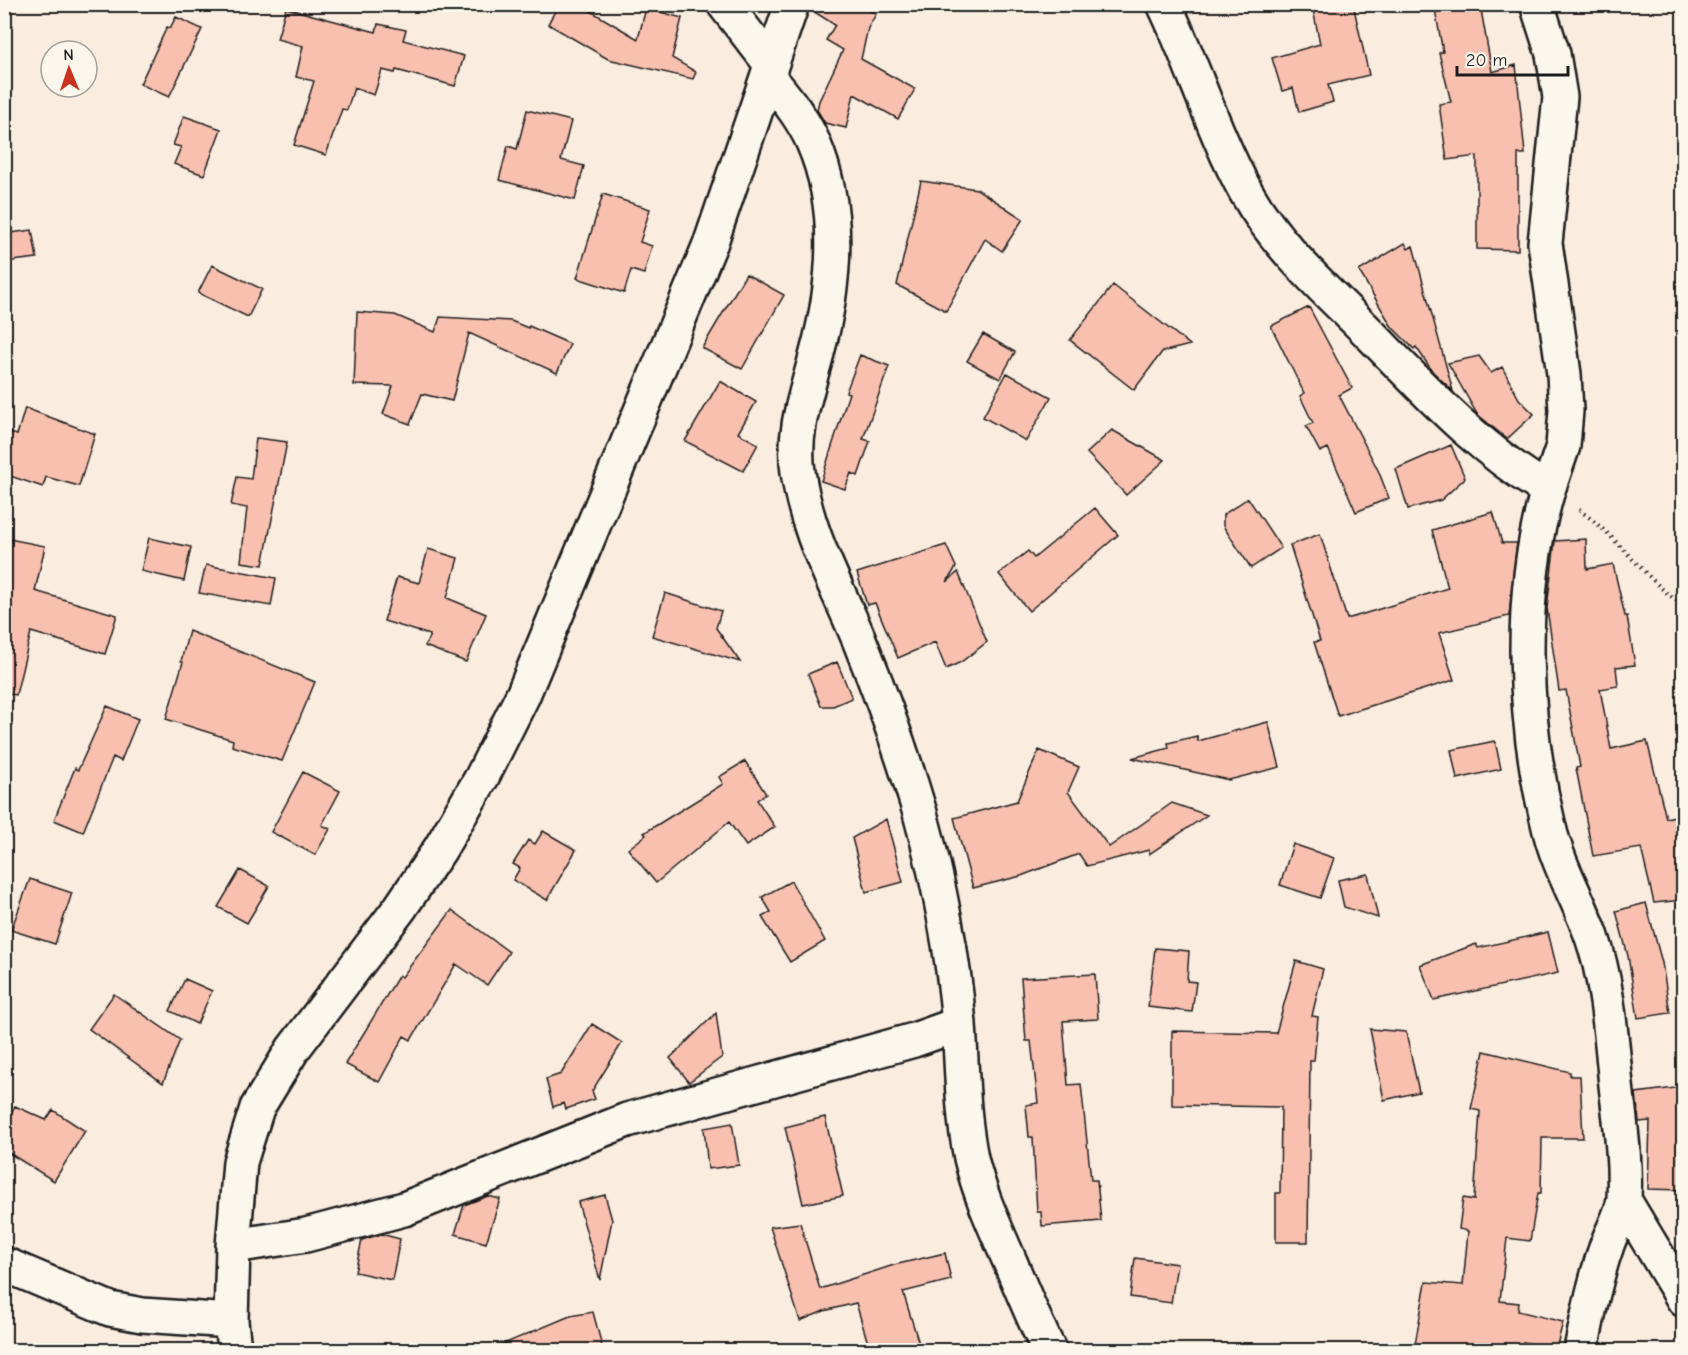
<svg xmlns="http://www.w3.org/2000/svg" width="1688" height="1355" viewBox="0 0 1688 1355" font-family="'Comic Neue',sans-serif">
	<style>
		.building { fill: #f9c0af; stroke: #1c1c1c; stroke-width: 1.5 }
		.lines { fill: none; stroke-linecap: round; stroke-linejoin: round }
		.minor-casing { stroke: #1c1c1c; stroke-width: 38 }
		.path { stroke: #1c1c1c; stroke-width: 4; stroke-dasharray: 1.5 4.5; stroke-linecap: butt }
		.minor { stroke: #fbf7ec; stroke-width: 33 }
	</style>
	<rect width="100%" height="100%" fill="#fbece0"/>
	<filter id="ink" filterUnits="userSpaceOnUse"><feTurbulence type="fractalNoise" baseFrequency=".0167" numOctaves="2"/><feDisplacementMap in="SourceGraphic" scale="12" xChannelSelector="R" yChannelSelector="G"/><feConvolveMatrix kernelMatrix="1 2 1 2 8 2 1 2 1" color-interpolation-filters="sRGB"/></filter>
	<g filter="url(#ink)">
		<!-- building -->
		<path class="building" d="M 559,4 L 579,4 L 638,39 L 646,8 L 682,18 L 672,58 L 696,72 L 693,79 L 608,59 L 548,24 Z
			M 810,4 L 860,4 L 876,14 L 868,28 L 861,59 L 915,89 L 898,119 L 854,94 L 846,128 L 825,123 L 817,110 L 819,101 L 843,50 L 826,40 L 835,25 L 810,9 Z
			M 1312,4 L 1353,4 L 1369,75 L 1328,85 L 1333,102 L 1299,112 L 1293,88 L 1282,91 L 1272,58 L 1320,44 Z
			M 1434,4 L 1480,4 L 1492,72 L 1516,65 L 1525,154 L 1518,154 L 1518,250 L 1477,249 L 1477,156 L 1447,160 L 1439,104 L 1451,102 L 1439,53 L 1443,52 Z
			M 286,8 L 376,32 L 378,24 L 406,30 L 403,40 L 464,56 L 455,86 L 396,70 L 395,73 L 382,70 L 374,95 L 354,88 L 347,110 L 342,109 L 326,155 L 294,145 L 314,81 L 296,77 L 303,46 L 277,39 Z
			M 176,17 L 202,29 L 169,97 L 140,84 L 167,27 L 170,28 Z
			M 527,110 L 571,121 L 561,160 L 584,166 L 575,200 L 499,180 L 508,146 L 517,149 Z
			M 184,116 L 221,129 L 204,175 L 174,164 L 181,147 L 173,145 Z
			M 921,181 L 977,189 L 1023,219 L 1002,251 L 985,239 L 946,311 L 897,285 Z
			M 603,194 L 650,209 L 640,242 L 652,246 L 644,274 L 631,270 L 624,293 L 577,278 Z
			M 32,230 L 37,258 L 4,262 L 4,234 Z
			M 1405,243 L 1408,249 L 1413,246 L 1453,391 L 1433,372 L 1416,347 L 1414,349 L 1392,327 L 1359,271 Z
			M 212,265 L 262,289 L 248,317 L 198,293 Z
			M 746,274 L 784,295 L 742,369 L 702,348 Z
			M 1113,285 L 1190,345 L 1162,352 L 1134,390 L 1070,340 Z
			M 1309,307 L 1352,388 L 1339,395 L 1378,470 L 1389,498 L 1356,512 L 1328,448 L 1320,452 L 1306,426 L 1313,423 L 1300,396 L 1304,393 L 1271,326 Z
			M 357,312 L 395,315 L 435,332 L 440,317 L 511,321 L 528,328 L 529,326 L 570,344 L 557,373 L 469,333 L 452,401 L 422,394 L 410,424 L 383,414 L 393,386 L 354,385 Z
			M 983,334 L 1015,352 L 1000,379 L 967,361 Z
			M 860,355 L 889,366 L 863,439 L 870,441 L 858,476 L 851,473 L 845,489 L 821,481 L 849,393 L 846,392 Z
			M 1479,356 L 1491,373 L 1502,367 L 1519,399 L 1534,414 L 1507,439 L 1477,414 L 1448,363 Z
			M 1007,373 L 1051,397 L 1026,441 L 983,417 Z
			M 720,381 L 756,402 L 738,433 L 758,444 L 743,471 L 685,441 Z
			M 25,408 L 95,434 L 79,486 L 46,477 L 43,487 L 4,474 L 4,431 L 17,435 Z
			M 1112,430 L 1165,460 L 1126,495 L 1087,453 Z
			M 256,438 L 287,442 L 263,565 L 241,562 L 247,508 L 231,505 L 237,477 L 251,479 Z
			M 1451,445 L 1465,478 L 1441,500 L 1408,509 L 1396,469 Z
			M 1248,498 L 1281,548 L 1251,568 L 1223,526 L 1223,515 Z
			M 1095,508 L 1118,535 L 1029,611 L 999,574 L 1028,551 L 1034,558 Z
			M 1493,512 L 1502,543 L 1517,543 L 1509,616 L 1439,633 L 1454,680 L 1338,716 L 1314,642 L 1320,641 L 1290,545 L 1320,534 L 1347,619 L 1448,588 L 1432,530 Z
			M 4,538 L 45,546 L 35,591 L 117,615 L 105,654 L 31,632 L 16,695 L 4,693 Z
			M 149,538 L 191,547 L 184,581 L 141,571 Z
			M 1586,539 L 1587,569 L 1613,564 L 1625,616 L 1627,616 L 1635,665 L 1616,667 L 1618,686 L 1600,689 L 1611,749 L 1647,741 L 1666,818 L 1675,816 L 1683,851 L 1683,900 L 1654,903 L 1641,848 L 1593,856 L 1576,768 L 1580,767 L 1566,690 L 1559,691 L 1547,608 L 1555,541 Z
			M 946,545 L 956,567 L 947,582 L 958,572 L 987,642 L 961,662 L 946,669 L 935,642 L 898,658 L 875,603 L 867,605 L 857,573 Z
			M 428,549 L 458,558 L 447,598 L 486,614 L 466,662 L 425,646 L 430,635 L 384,621 L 397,577 L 419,583 Z
			M 206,565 L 276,578 L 271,606 L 199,593 Z
			M 665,593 L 721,611 L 716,628 L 740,662 L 652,636 Z
			M 189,631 L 315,682 L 282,761 L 232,746 L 233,740 L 166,719 L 183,662 L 181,661 Z
			M 837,662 L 852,698 L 833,706 L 821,706 L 808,674 Z
			M 107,706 L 138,719 L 121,761 L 113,757 L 83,832 L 54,820 L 75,768 L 78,770 Z
			M 1268,722 L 1280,767 L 1229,780 L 1132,758 L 1169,748 L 1168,743 L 1197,736 L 1198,741 Z
			M 1495,741 L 1501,769 L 1457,779 L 1451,750 Z
			M 1039,750 L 1079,767 L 1068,792 L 1109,847 L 1172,803 L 1207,815 L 1149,854 L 1149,850 L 1087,866 L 1079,854 L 1021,876 L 973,888 L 954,818 L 1017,801 Z
			M 745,761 L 766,794 L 757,800 L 775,827 L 746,846 L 729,822 L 656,883 L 628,849 L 646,835 L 644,833 L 723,784 L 719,777 Z
			M 303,772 L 340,791 L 322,825 L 330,829 L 315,855 L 271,832 Z
			M 886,819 L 903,882 L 866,892 L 852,838 Z
			M 543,831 L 576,850 L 547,900 L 513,880 L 520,868 L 513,864 L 528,840 L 535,844 Z
			M 1293,844 L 1334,858 L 1320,898 L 1280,885 Z
			M 240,870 L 269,886 L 247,923 L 218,907 Z
			M 1368,874 L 1378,918 L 1344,907 L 1338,880 Z
			M 30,879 L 72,893 L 55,944 L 11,930 Z
			M 791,881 L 825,941 L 790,962 L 762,917 L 771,912 L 762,897 Z
			M 1646,903 L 1662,963 L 1670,1013 L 1638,1018 L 1628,956 L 1616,911 Z
			M 452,910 L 509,952 L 487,985 L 456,964 L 411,1040 L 404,1036 L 379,1082 L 345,1064 L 399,975 L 402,977 Z
			M 1548,932 L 1558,973 L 1434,1000 L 1420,965 L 1476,944 L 1478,948 Z
			M 1155,948 L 1189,951 L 1187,981 L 1196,982 L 1192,1012 L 1148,1007 Z
			M 1296,961 L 1323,969 L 1312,1016 L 1318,1017 L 1314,1061 L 1310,1061 L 1308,1242 L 1276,1242 L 1276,1193 L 1280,1193 L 1281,1107 L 1172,1105 L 1172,1031 L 1276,1033 Z
			M 1095,974 L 1098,1019 L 1063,1021 L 1068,1085 L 1081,1084 L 1091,1180 L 1097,1180 L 1101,1221 L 1042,1226 L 1041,1212 L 1037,1212 L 1033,1137 L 1029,1137 L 1026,1105 L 1038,1103 L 1031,1041 L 1026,1041 L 1021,978 Z
			M 185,979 L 212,991 L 197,1024 L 170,1011 Z
			M 114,994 L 180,1040 L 163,1083 L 89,1029 Z
			M 716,1013 L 722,1057 L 689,1082 L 670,1058 Z
			M 592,1024 L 622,1043 L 592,1091 L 595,1099 L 566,1109 L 564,1103 L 553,1107 L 546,1079 L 561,1074 Z
			M 1370,1029 L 1406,1032 L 1419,1092 L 1384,1100 Z
			M 1484,1051 L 1570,1072 L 1570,1076 L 1580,1076 L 1583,1138 L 1542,1138 L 1541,1193 L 1538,1193 L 1530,1241 L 1507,1238 L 1500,1301 L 1519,1303 L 1518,1311 L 1563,1322 L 1556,1349 L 1523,1342 L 1522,1350 L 1414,1350 L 1426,1282 L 1463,1285 L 1468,1231 L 1459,1229 L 1463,1198 L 1474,1200 L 1480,1111 L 1471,1109 Z
			M 1683,1087 L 1683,1190 L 1648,1189 L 1650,1121 L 1639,1122 L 1636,1093 Z
			M 15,1106 L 46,1120 L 53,1110 L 85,1131 L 54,1181 L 4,1150 L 4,1128 Z
			M 825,1117 L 843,1196 L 803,1204 L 785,1127 Z
			M 732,1123 L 739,1165 L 708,1169 L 704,1128 Z
			M 605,1195 L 612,1220 L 600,1280 L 578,1202 Z
			M 488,1196 L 500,1199 L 486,1243 L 455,1234 L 464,1205 Z
			M 800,1223 L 820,1289 L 894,1265 L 945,1253 L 951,1280 L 903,1292 L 921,1350 L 870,1350 L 856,1303 L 824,1311 L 800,1321 L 770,1227 Z
			M 381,1234 L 400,1239 L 392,1280 L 355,1272 L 362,1240 Z
			M 1135,1258 L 1177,1264 L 1171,1303 L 1130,1297 Z
			M 593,1312 L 603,1350 L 489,1350 L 570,1316 Z"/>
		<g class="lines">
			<!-- minor casing -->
			<g class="minor-casing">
				<path id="minor" d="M 724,4 L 771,64
					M 1164,4 C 1194,66 1213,132 1246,192 C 1277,247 1324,288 1368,332 C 1424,389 1478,449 1548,490 C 1517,594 1523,723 1549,827 C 1558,866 1579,900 1592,937 C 1608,983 1611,1036 1616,1085 C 1620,1121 1626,1161 1624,1198 C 1623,1213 1612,1230 1607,1245 C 1595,1279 1588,1315 1581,1350
					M 1537,4 L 1553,54 L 1560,97 L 1545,243 L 1564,374 L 1566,411 L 1563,446 L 1548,490
					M 768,76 C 785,97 802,117 813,142 C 842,209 835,286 817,353 C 807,392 792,431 798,472 C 807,536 836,583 860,642 C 882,697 903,755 920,813 C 939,882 953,953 959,1024 C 962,1069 962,1114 971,1158 C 980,1196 996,1229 1011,1264 C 1023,1293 1035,1322 1049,1350
					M 1624,1200 L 1684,1300
					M 233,1246 L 306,1235 L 404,1209 L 627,1120 L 914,1040 L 959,1024
					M 4,1264 L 110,1309 L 142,1315 L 231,1321
					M 234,1350 L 231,1321 L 233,1246 L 240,1162 L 257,1108 L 293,1049 L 400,908 L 440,849 L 482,777 L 523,695 L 711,242 L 792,4"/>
			</g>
			<!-- path -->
			<path class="path" d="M 1579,510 C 1619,537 1644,579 1684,606"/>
			<!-- minor -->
			<use href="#minor" class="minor"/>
		</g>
	</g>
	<!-- margin -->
	<rect width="1688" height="1355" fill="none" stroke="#fbf7ec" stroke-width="24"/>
	<rect x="12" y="12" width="1664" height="1331" fill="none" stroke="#1c1c1c" stroke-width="2" filter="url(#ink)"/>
	<!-- north arrow -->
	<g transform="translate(69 69) rotate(358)"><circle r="28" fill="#fbf7ec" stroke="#a29f99" stroke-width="1.5"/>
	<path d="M0-4.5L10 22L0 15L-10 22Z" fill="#c8321e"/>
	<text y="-9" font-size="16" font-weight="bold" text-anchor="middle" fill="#1c1c1c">N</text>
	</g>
	<!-- scale -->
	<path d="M1457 66v9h111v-9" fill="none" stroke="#1c1c1c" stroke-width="3"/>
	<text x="1466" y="66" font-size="18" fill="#1c1c1c" stroke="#fbf7ec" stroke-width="4.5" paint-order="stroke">20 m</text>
</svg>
